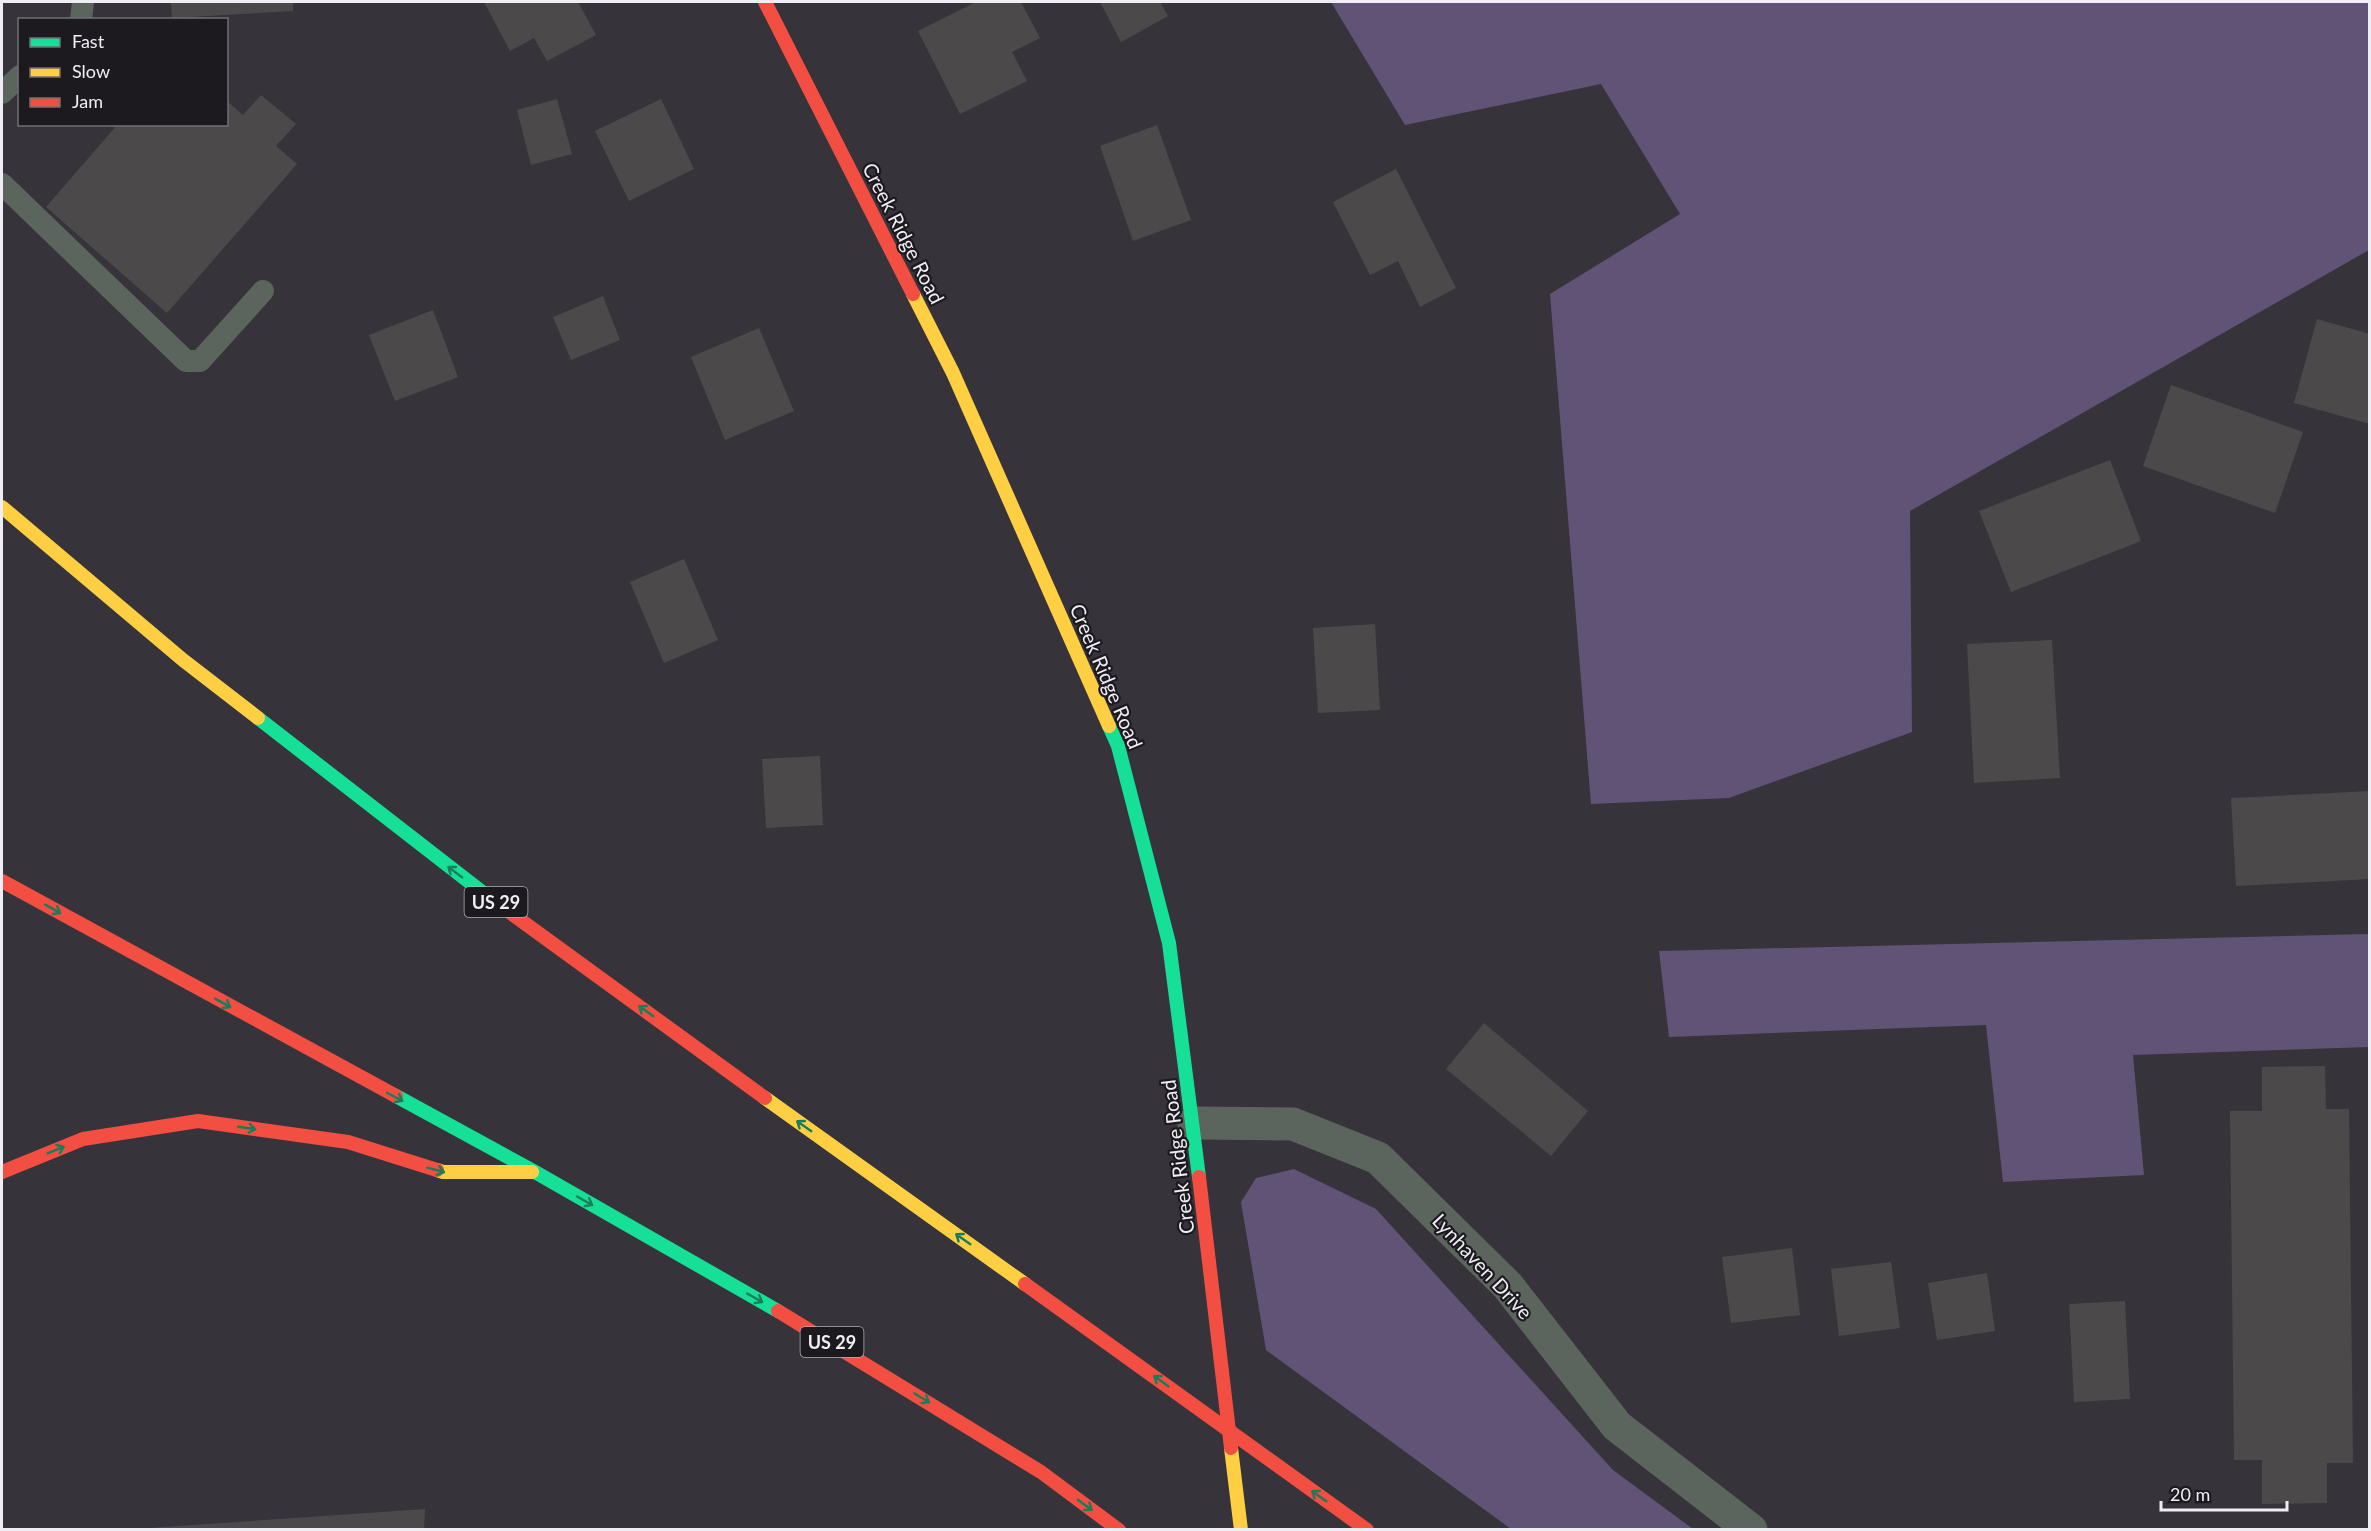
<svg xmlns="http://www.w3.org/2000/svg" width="2371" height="1531" viewBox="0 0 2371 1531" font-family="Lato,sans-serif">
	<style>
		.forest { fill: #605376 }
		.building { fill: #4c494a }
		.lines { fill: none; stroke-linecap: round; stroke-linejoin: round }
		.lane { stroke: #5b655e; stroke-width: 22 }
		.street { stroke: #5b655e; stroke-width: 33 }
		.fast { stroke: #16e098; stroke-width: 14 }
		.slow { stroke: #ffcf43; stroke-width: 14 }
		.jam { stroke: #f24e42; stroke-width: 14 }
		.slow-bridge { stroke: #ffcf43; stroke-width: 14 }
		.jam-bridge { stroke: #f24e42; stroke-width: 14 }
		.oneway { stroke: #197d5c }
		.labels { text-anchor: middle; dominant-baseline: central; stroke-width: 4.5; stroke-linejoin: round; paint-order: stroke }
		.shield { fill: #1c1a1f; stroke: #b0aeb5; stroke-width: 1.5 }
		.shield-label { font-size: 18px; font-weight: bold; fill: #f0eef5 }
		.street-label { font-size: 20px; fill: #f0eef5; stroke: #1c1a1f }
	</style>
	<rect width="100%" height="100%" fill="#36343a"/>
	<!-- forest -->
	<path class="forest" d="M 1331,2 L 2369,2 L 2369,250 L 1910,511 L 1912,732 L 1729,798 L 1591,804 L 1550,294 L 1680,214 L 1601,84 L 1405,125 Z
		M 2369,934 L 2369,1047 L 2133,1055 L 2144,1175 L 2003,1182 L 1986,1025 L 1669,1037 L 1659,951 Z
		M 1294,1169 L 1376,1209 L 1613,1470 L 1693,1529 L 1511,1529 L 1266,1350 L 1241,1202 L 1256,1178 Z"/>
	<!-- building -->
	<path class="building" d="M 171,2 L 293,2 L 293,11 L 172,18 Z
		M 484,2 L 578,2 L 596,35 L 547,61 L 534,38 L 510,51 Z
		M 976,2 L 1021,2 L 1040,38 L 1012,52 L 1027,81 L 960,114 L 918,31 Z
		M 1100,2 L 1160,2 L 1168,16 L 1121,42 Z
		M 261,95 L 296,124 L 276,146 L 297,164 L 167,313 L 46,207 L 118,124 L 226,124 L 226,100 L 243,115 Z
		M 557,99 L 572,154 L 531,165 L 517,110 Z
		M 661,99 L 694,169 L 629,201 L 595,131 Z
		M 1157,125 L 1191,220 L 1133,241 L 1100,146 Z
		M 1396,169 L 1456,288 L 1420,307 L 1398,261 L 1370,275 L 1333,202 Z
		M 603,296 L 620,340 L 571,360 L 553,317 Z
		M 433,310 L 458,377 L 395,401 L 369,335 Z
		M 2317,319 L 2370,334 L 2370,424 L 2294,403 Z
		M 759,328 L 794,411 L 725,440 L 691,357 Z
		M 2171,385 L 2303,432 L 2275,513 L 2143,466 Z
		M 2110,460 L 2141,541 L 2011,592 L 1979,511 Z
		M 684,559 L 718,640 L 664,663 L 630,582 Z
		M 1375,624 L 1380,710 L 1318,713 L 1313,628 Z
		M 2052,640 L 2060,778 L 1974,783 L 1967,644 Z
		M 820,756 L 823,825 L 766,828 L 762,759 Z
		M 2370,791 L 2370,879 L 2236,886 L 2231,798 Z
		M 1484,1023 L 1588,1111 L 1551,1156 L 1446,1069 Z
		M 2325,1066 L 2326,1109 L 2349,1109 L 2353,1463 L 2327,1463 L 2327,1503 L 2262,1504 L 2262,1460 L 2234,1460 L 2230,1111 L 2262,1111 L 2262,1067 Z
		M 1792,1248 L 1800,1315 L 1731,1323 L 1722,1257 Z
		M 1891,1262 L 1900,1328 L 1839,1336 L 1831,1269 Z
		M 1987,1273 L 1995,1331 L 1937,1340 L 1928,1283 Z
		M 2125,1301 L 2130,1399 L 2074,1402 L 2069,1304 Z
		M 425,1509 L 424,1530 L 149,1530 L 149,1528 Z"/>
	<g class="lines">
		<!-- lane -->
		<path class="lane" d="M 81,20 L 83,2
			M 2,93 L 20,76
			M 2,184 L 186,361 L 200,361 L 263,291"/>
		<!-- street -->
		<path class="street" d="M 1194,1123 L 1293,1124 L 1378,1158 L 1508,1286 L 1617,1426 L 1751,1530"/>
		<!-- fast -->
		<path class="fast" d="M 258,718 L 486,895
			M 1109,726 L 1118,746 L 1169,943 L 1199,1177
			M 396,1096 L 535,1172 L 778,1311"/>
		<!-- slow -->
		<path class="slow" d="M 913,294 L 953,373 L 1109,726
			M 2,507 L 183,660 L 258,718
			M 765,1098 L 1025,1284
			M 437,1170 L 443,1172 L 532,1172"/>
		<!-- jam -->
		<path class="jam" d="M 765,2 L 913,294
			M 2,881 L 396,1096
			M 486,895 L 765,1098
			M 2,1172 L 83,1139 L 198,1121 L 348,1142 L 437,1170
			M 1025,1284 L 1367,1530
			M 778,1311 L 1041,1472 L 1119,1530"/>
		<!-- slow-bridge -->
		<path class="slow-bridge" d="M 1231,1448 L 1241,1530"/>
		<!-- jam-bridge -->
		<path class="jam-bridge" d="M 1199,1177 L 1231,1448"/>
	</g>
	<!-- one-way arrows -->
	<defs><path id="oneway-shaft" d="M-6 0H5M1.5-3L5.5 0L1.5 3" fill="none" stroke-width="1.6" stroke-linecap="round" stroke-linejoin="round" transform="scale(1.5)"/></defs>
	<g class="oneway">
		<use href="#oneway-shaft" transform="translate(455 872) rotate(-143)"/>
		<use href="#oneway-shaft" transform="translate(53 909) rotate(29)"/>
		<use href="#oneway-shaft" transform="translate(223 1003) rotate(29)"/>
		<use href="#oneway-shaft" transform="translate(646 1011) rotate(-144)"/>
		<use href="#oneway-shaft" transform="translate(395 1097) rotate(28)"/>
		<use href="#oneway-shaft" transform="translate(804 1126) rotate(-145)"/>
		<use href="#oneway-shaft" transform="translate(247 1128) rotate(8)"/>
		<use href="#oneway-shaft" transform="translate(56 1150) rotate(-22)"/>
		<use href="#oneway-shaft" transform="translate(436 1170) rotate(15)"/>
		<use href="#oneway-shaft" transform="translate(585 1201) rotate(30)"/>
		<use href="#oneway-shaft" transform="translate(963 1239) rotate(-145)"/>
		<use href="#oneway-shaft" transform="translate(755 1298) rotate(30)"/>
		<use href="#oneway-shaft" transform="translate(1161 1381) rotate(-144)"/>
		<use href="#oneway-shaft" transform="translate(922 1398) rotate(32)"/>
		<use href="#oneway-shaft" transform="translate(1319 1496) rotate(-145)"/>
		<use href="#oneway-shaft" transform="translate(1085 1505) rotate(36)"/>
	</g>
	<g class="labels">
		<!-- shield labels -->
		<g class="shield">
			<rect x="464.5" y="887" width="63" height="30" rx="4.5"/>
			<rect x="800.5" y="1327" width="63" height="30" rx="4.5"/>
		</g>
		<g class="shield-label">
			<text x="496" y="902">US 29</text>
			<text x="832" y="1342">US 29</text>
		</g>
		<!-- street labels -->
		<g class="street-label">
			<text transform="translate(904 233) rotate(63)">Creek Ridge Road</text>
			<text transform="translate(1107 676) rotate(67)">Creek Ridge Road</text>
			<text transform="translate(1177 1157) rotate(-97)">Creek Ridge Road</text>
			<text transform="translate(1483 1266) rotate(47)">Lynhaven Drive</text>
		</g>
	</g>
	<!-- border -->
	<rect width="2371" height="1531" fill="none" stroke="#f0eef5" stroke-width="6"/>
	<!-- legend -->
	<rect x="18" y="18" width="210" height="108" fill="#1c1a1f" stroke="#716f75" stroke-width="1.5"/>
	<rect x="30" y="38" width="30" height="9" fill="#16e098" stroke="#716f75" stroke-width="1.5"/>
	<text x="72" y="48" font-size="18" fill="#f0eef5">Fast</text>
	<rect x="30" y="68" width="30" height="9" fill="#ffcf43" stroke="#716f75" stroke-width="1.5"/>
	<text x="72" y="78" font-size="18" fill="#f0eef5">Slow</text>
	<rect x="30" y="98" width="30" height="9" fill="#f24e42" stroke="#716f75" stroke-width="1.5"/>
	<text x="72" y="108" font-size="18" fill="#f0eef5">Jam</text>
	<!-- scale -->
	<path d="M2161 1501v9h126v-9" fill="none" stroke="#f0eef5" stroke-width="3"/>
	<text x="2170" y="1501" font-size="18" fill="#f0eef5" stroke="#1c1a1f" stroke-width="4.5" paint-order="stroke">20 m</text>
</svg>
